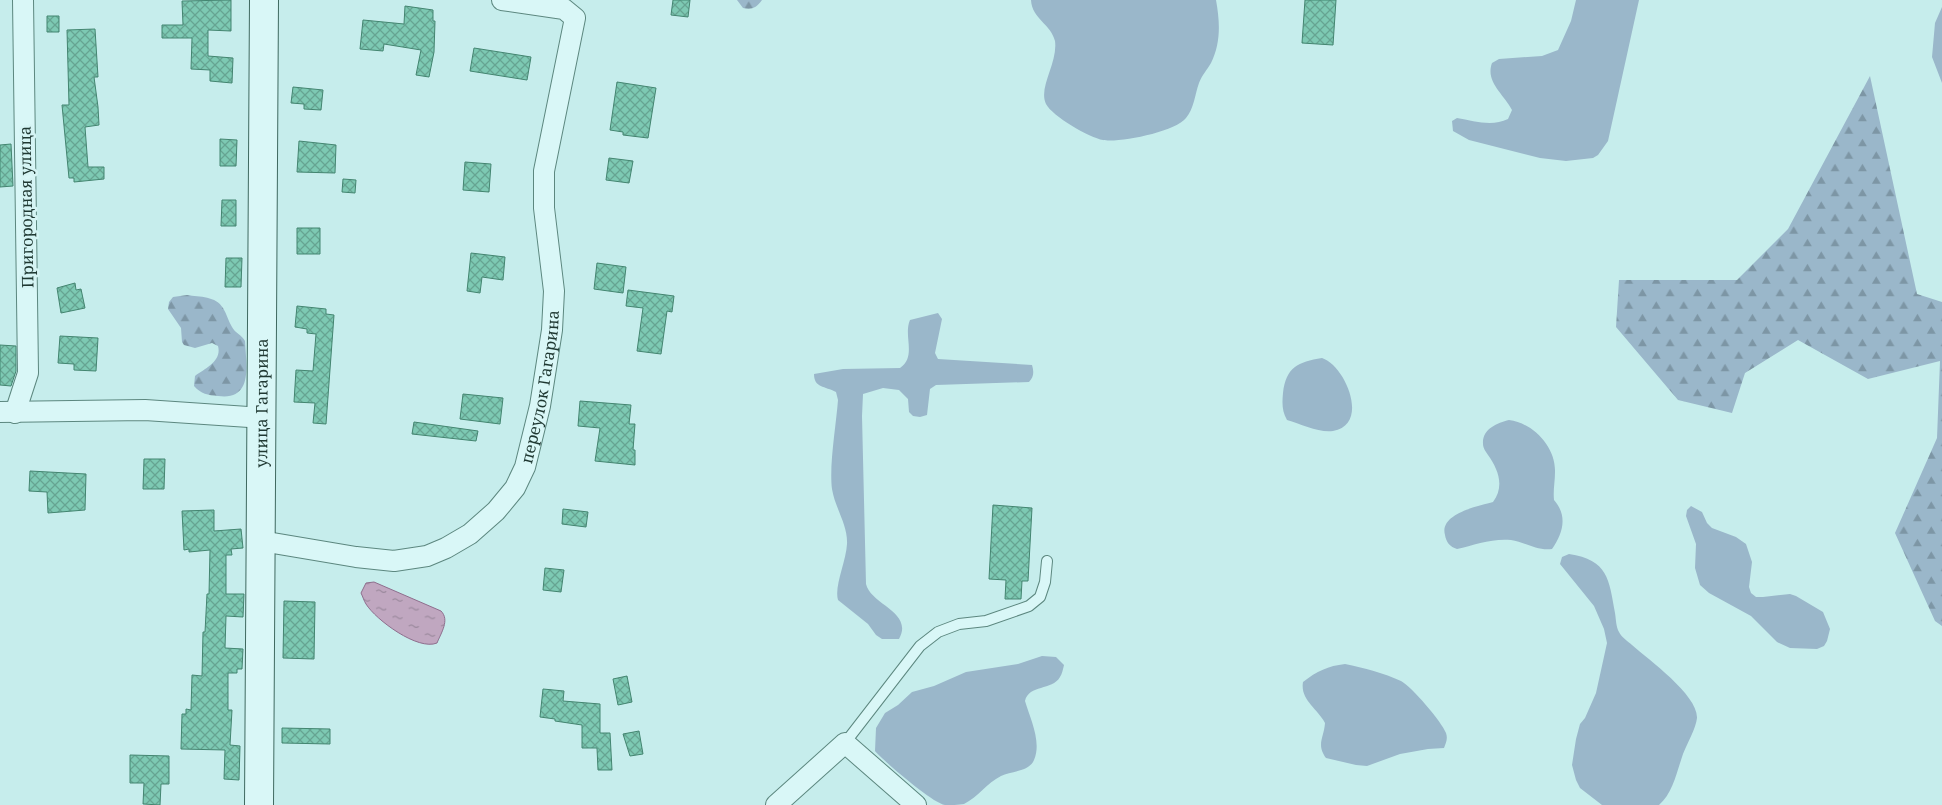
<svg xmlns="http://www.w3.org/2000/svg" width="1942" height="805" viewBox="0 0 1942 805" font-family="'Noto Serif',serif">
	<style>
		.grass { fill: #9ab7ca }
		.forest { fill: url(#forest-firs) }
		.water { fill: url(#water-ripples); stroke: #8e6e8d }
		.building { fill: url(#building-cross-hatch); stroke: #438570 }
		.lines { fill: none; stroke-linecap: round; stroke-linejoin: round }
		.service-casing { stroke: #5c877f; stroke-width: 12 }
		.minor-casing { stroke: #5c877f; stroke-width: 22 }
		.secondary-casing { stroke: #3f6960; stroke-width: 30 }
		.service { stroke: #d9f7f7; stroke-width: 10 }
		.minor { stroke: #d9f7f7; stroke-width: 20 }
		.secondary { stroke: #d9f7f7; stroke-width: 28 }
		.labels { text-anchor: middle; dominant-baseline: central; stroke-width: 5; stroke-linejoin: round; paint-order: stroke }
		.street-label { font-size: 16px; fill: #1f3832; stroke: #d5f4f4 }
	</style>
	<defs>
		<pattern id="forest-firs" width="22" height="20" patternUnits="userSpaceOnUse" patternTransform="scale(1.25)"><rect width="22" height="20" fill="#9ab7ca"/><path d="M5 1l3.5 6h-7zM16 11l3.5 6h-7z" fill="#7d96a5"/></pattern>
		<pattern id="water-ripples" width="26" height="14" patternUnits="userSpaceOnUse" patternTransform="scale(1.25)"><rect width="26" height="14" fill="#c0a7c0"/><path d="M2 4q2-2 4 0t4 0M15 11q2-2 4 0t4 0" fill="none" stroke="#9b899d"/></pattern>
		<pattern id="building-cross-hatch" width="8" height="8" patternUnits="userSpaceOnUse" patternTransform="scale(1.25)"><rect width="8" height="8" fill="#7dc9b3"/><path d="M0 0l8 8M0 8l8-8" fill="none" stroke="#66a492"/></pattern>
	</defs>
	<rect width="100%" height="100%" fill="#c6edec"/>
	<!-- grass -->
	<path class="grass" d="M 1031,0 L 1216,0 C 1220,22 1221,43 1211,63 C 1207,70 1202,75 1199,83 C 1195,94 1194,109 1186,118 C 1175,132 1119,143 1103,140 C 1090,138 1052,116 1046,104 C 1038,87 1058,63 1055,41 C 1051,24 1032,19 1031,0 Z
		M 1576,0 L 1639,0 L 1608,141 L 1598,155 L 1593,158 L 1566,161 L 1540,158 L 1469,140 L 1453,131 L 1452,121 L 1457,118 C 1474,121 1492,127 1508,119 L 1512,110 C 1504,94 1485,82 1492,63 L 1499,59 L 1542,56 L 1558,50 L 1571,21 Z
		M 1942,7 L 1942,83 L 1932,57 L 1935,23 Z
		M 938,313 L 942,319 L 935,353 L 938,359 L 1032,365 C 1034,372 1034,377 1029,382 L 936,385 L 930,389 L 927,415 L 920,417 L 913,416 L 909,412 L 908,399 L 899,390 L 883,388 L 863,394 L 862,416 L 866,584 C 871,605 914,612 899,639 L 882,639 L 876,635 L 868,624 L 838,600 C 834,586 846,562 847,544 C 848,525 835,508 832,489 C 829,465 836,426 838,400 L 836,392 C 825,386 814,388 814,374 L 843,369 L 900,368 C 917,356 903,336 910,320 Z
		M 1322,358 C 1346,366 1370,425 1333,431 C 1319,433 1301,424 1287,420 C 1282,411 1282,404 1283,393 C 1286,367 1298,362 1322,358 Z
		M 1509,420 C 1533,423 1556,447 1555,472 C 1555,482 1553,490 1554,500 C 1568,516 1563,533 1552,549 C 1537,551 1525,542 1511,540 C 1493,538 1474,545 1457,549 C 1450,547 1446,542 1445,535 C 1439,514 1478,506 1493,502 C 1505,486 1498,469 1488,455 C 1486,452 1483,448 1483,444 C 1482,429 1497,423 1509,420 Z
		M 1691,506 L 1702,512 L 1707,523 L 1712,528 L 1736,537 L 1746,544 L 1752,562 L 1749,587 L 1751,593 L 1756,597 L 1763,597 L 1790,594 L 1796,596 L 1823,612 L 1830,629 L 1827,641 L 1824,646 L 1817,649 L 1790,648 L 1777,642 L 1751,616 L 1709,593 L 1700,585 L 1695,568 L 1696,544 L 1686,516 L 1687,510 Z
		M 1569,554 C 1608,560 1609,579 1615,613 C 1616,619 1616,627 1619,632 C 1621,637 1629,642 1632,645 C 1649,660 1698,695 1697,718 C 1696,728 1687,744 1683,754 C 1677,771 1673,793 1659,805 L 1602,805 L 1580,788 L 1576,780 L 1572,765 L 1576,739 L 1580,724 L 1585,718 L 1596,693 L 1607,643 L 1604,629 L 1594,606 L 1560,564 L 1562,557 Z
		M 1042,656 L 1056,657 L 1064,665 C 1063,669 1062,674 1060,677 C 1052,691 1029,684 1025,701 C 1030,718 1042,742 1034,760 C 1029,772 1011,771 1001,776 C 987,783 978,797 964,804 C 959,805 950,805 945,805 C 932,803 885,762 875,751 L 876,728 L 885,713 L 898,705 L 912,692 L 934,686 L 966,672 L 1018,664 Z
		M 1345,664 C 1364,668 1384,673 1401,681 C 1412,687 1442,722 1446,733 C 1448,739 1446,743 1444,748 L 1428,749 L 1400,754 L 1367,766 L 1356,765 L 1326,758 C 1316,744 1324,738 1325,723 C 1317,708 1300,700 1303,682 C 1317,671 1328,666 1345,664 Z"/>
	<!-- forest -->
	<path class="forest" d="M 737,0 L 762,0 C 756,8 752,10 743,8 Z
		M 1870,76 L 1917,294 L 1942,302 L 1942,626 L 1935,621 L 1895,533 L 1937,438 L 1940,361 L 1868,379 L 1798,340 L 1745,373 L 1732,413 L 1678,400 L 1616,327 L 1619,280 L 1737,280 L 1788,229 Z
		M 187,295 C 200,297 216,296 223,308 C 227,314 228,321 232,327 C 235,333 242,335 245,341 C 246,364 254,401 218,396 C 208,395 201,394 194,386 L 195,376 C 206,368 222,361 218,346 L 212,343 L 195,348 L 184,345 L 182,342 L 181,328 L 168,309 L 169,302 L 173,297 Z"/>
	<!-- water -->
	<path class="water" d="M 374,582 L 441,611 C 450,620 441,633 437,643 C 418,651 376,620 366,604 C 364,601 363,597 361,593 L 366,583 Z"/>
	<!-- building -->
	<path class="building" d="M 231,0 L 231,31 L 208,30 L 208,56 L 233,58 L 232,83 L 210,81 L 210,70 L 191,69 L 192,38 L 162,38 L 162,25 L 183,25 L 182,1 Z
		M 673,0 L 690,0 L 688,17 L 671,15 Z
		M 1305,0 L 1336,0 L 1333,45 L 1302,43 Z
		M 405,6 L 433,10 L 433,21 L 435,21 L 434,52 L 429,77 L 416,75 L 421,50 L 384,44 L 383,51 L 360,49 L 363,20 L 404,24 Z
		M 47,16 L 59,16 L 59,32 L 47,32 Z
		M 95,29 L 98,77 L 94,77 L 98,107 L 99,125 L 85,127 L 88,167 L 104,167 L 104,179 L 74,182 L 74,178 L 69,178 L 62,105 L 69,105 L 67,30 Z
		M 474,48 L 531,57 L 527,80 L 470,71 Z
		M 617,82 L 656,88 L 648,138 L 623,135 L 623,132 L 610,130 Z
		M 293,87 L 323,90 L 321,110 L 304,109 L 304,104 L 291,103 Z
		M 220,139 L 237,140 L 236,166 L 220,166 Z
		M 299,141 L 336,145 L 335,173 L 297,172 Z
		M 11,144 L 13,186 L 0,187 L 0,145 Z
		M 609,158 L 633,161 L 629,183 L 606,180 Z
		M 465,162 L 491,164 L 489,192 L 463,190 Z
		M 343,179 L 356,180 L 355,193 L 342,192 Z
		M 222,200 L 236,200 L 236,226 L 221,226 Z
		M 297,228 L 320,228 L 320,254 L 297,254 Z
		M 471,253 L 505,257 L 503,280 L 482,277 L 480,293 L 467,291 Z
		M 226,258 L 242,258 L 241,287 L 225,287 Z
		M 597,263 L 626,267 L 623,293 L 594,289 Z
		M 75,283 L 76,290 L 81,289 L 85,308 L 61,313 L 57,288 Z
		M 628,290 L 674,296 L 672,312 L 667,311 L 661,354 L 637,351 L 643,308 L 626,306 Z
		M 297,306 L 326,309 L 326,314 L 334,315 L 326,424 L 313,423 L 315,403 L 294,402 L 296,370 L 313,371 L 316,334 L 307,333 L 307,329 L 295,327 Z
		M 60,336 L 98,338 L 96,371 L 74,370 L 74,364 L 58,363 Z
		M 0,345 L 16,346 L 16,371 L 11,386 L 0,385 Z
		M 463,394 L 503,398 L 500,424 L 460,419 Z
		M 580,401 L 631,405 L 629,424 L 635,424 L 633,450 L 635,450 L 635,465 L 595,461 L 600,428 L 578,426 Z
		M 414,422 L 478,431 L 476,441 L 412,434 Z
		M 144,459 L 165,459 L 164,489 L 143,489 Z
		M 30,471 L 86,474 L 85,510 L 48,513 L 47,492 L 29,491 Z
		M 993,505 L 1032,508 L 1028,581 L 1022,581 L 1021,599 L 1005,599 L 1006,580 L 989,579 Z
		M 563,509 L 588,512 L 586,527 L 562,524 Z
		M 214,510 L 214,531 L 241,529 L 243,548 L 231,549 L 232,555 L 226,555 L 226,594 L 244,594 L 243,617 L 226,616 L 225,648 L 243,649 L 242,669 L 237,669 L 237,673 L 228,673 L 228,710 L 232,710 L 230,745 L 240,746 L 239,780 L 224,779 L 225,750 L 181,749 L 182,714 L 186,714 L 186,709 L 191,710 L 192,675 L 202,676 L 203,632 L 205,632 L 207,594 L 209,594 L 210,550 L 189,552 L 189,549 L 184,550 L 182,511 Z
		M 545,568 L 564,570 L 561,592 L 543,590 Z
		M 284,601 L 315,602 L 314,659 L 283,658 Z
		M 627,676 L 632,702 L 618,705 L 613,679 Z
		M 543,689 L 564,691 L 563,701 L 600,704 L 600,733 L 610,733 L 612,770 L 598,770 L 597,748 L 582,748 L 582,725 L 555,721 L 555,719 L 540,717 Z
		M 282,728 L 330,729 L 330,744 L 282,743 Z
		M 639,731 L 643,754 L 630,756 L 623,734 Z
		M 130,755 L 169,756 L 169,784 L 161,784 L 160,805 L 143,804 L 144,783 L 130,783 Z"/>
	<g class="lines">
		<!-- service casing -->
		<g class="service-casing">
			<path id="service" d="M 845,743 L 920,646 L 938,632 L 959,624 L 986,621 L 1029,606 L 1040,597 L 1045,582 L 1047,561"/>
		</g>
		<!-- minor casing -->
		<g class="minor-casing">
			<g id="minor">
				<path d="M 0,412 L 145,410 L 262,418"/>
				<path d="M 15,413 L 28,373 L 23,0"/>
				<path id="s1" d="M 261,541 L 356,557 L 394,561 L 427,556 L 446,548 L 470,534 L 496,511 L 515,488 L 525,467 L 540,406 L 552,330 L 554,291 L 544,208 L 544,171 L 575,18 L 564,9 L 502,0"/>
				<path d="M 776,805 L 845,743 L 916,805"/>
			</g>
		</g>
		<!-- secondary casing -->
		<g class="secondary-casing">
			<g id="secondary">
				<path id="s2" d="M 259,805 L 264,0"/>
			</g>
		</g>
		<!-- service -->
		<use href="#service" class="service"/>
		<!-- minor -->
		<use href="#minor" class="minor"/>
		<!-- secondary -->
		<use href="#secondary" class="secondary"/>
	</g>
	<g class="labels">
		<!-- street labels -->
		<g class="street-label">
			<text transform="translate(26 207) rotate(-91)">Пригородная улица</text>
			<text stroke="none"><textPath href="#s1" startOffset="386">переулок Гагарина</textPath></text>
			<text stroke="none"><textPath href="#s2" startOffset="402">улица Гагарина</textPath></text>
		</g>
	</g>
</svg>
